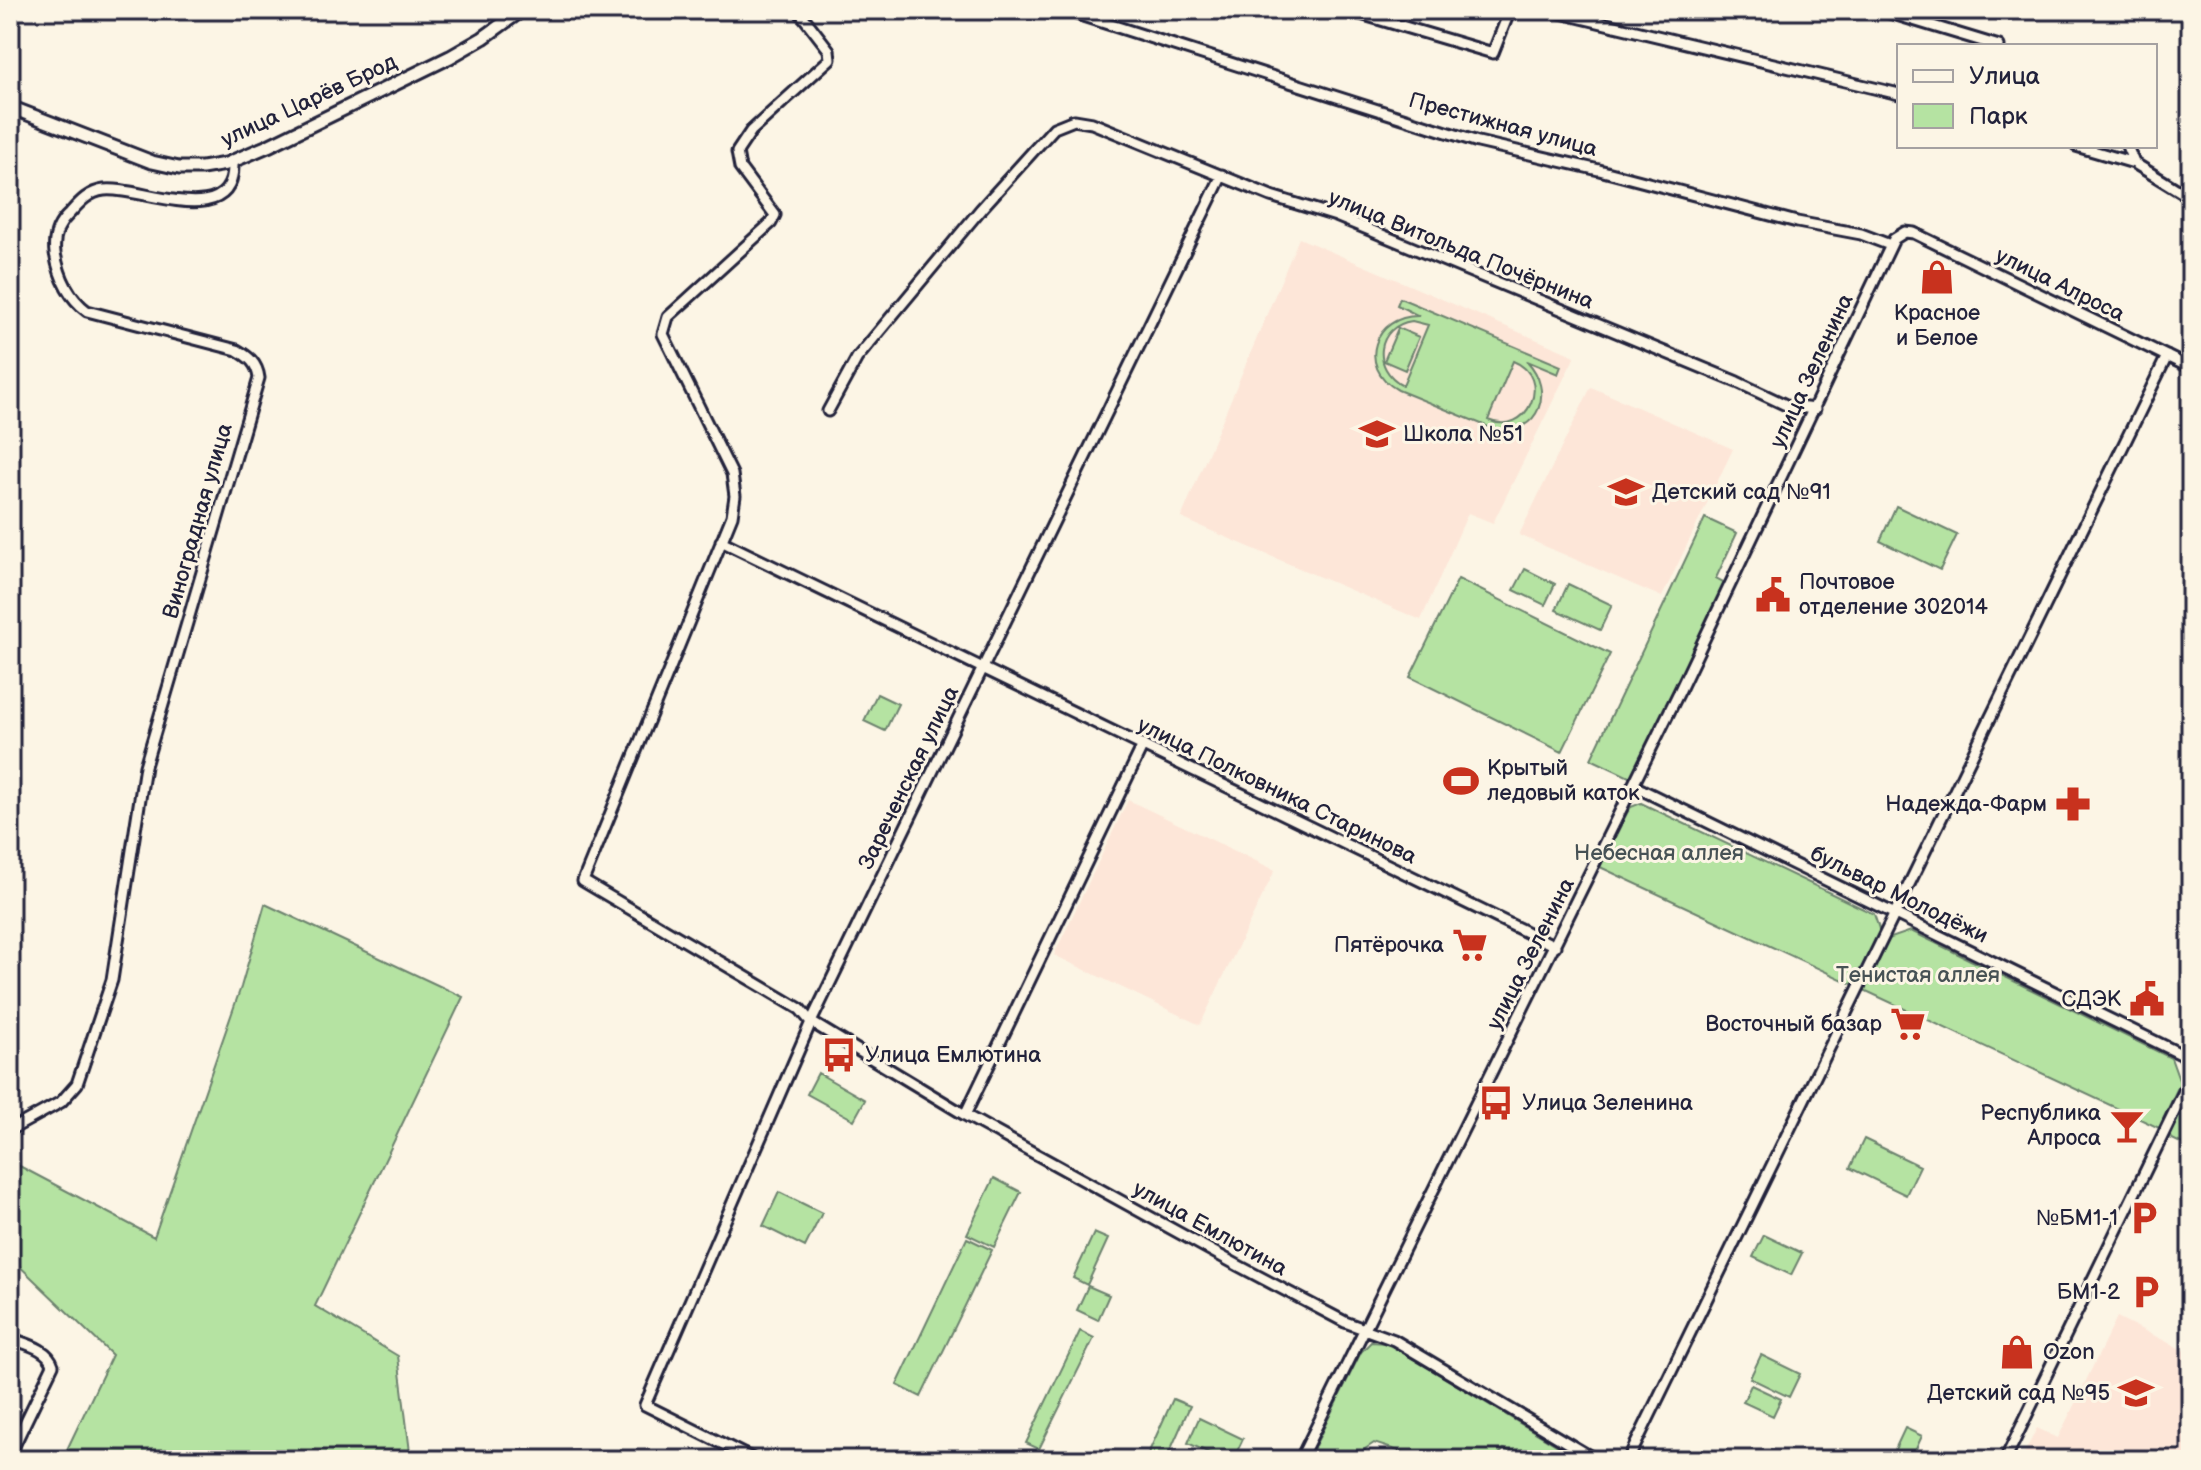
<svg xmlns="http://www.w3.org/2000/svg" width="2201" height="1470" viewBox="0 0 2201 1470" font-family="'Balsamiq Sans',sans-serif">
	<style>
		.built { fill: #fde6d8 }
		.green { fill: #b5e3a2; stroke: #6c826e; stroke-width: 2; fill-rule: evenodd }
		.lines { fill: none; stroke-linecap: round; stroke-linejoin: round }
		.minor-casing { stroke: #22223b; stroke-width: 15 }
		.tertiary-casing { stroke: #22223b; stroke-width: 17 }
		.minor { stroke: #fcf5e5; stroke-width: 9 }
		.tertiary { stroke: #fcf5e5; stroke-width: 11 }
		.labels { text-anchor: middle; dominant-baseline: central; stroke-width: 6; stroke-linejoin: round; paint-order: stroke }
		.street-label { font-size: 22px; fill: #22223b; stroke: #fcf5e5 }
		.poi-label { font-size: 22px; fill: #22223b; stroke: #fcf5e5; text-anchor: end }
		.park-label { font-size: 22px; fill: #475255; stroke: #fcf5e5 }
	</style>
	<rect width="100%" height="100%" fill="#fcf5e5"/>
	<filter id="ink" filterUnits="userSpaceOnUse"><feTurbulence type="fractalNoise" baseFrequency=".0125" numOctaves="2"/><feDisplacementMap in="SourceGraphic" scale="16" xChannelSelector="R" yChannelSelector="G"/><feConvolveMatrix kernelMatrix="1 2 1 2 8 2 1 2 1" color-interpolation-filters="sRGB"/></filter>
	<g filter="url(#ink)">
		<!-- built -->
		<path class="built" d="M 1299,238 L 1575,356 L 1493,523 L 1468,513 L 1421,620 L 1181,518 Z
			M 1591,387 L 1733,449 L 1662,597 L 1519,535 Z
			M 1128,800 L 1275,870 L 1200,1025 L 1054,955 Z
			M 2117,1317 L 2191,1354 L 2191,1454 L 2188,1460 L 2021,1460 L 2037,1428 L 2058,1438 Z"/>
		<!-- green -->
		<path class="green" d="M 1400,298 L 1561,366 L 1558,374 L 1527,361 C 1555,391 1540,435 1496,430 L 1398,390 C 1356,367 1374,315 1419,316 L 1397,305 ZM 1412,321 L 1428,325 L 1403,385 C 1371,369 1376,326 1412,321 ZM 1513,361 C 1554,377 1528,438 1488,420 Z
			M 1398,328 L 1419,337 L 1405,370 L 1384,361 Z
			M 1896,506 L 1957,535 L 1940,570 L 1880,541 Z
			M 1705,518 L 1737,533 L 1716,578 L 1725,583 L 1631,778 L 1591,759 Z
			M 1525,569 L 1555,584 L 1545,605 L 1514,590 Z
			M 1458,579 L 1610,654 L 1562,752 L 1410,677 Z
			M 1568,584 L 1612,605 L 1600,630 L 1556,610 Z
			M 877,694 L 898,704 L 885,731 L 864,721 Z
			M 1641,803 L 1874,914 L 1880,932 L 1854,985 L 1600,867 L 1627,813 L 1631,807 Z
			M 265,904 L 463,997 L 315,1306 L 398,1356 L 411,1460 L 62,1460 L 112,1355 L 10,1257 L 10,1161 L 154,1237 L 241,987 Z
			M 1911,931 L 2171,1058 L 2180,1083 L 2159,1128 L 1864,990 L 1888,939 Z
			M 818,1073 L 865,1100 L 854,1120 L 807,1094 Z
			M 2191,1091 L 2191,1148 L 2168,1137 Z
			M 1864,1139 L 1920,1166 L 1906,1195 L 1850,1168 Z
			M 994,1178 L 1021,1192 L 994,1247 L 967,1234 Z
			M 779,1192 L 822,1213 L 805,1247 L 763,1226 Z
			M 1094,1233 L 1108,1239 L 1087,1285 L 1073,1278 Z
			M 1764,1235 L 1802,1253 L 1791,1275 L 1753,1257 Z
			M 967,1238 L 992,1250 L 921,1397 L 897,1385 Z
			M 1088,1286 L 1109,1295 L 1098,1320 L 1077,1310 Z
			M 1080,1331 L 1094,1338 L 1039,1449 L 1026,1443 Z
			M 1371,1342 L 1387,1343 L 1581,1460 L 1532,1460 L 1504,1449 L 1494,1460 L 1473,1460 L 1446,1452 L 1435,1460 L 1427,1460 L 1374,1443 L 1365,1449 L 1365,1460 L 1308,1460 L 1361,1352 Z
			M 1761,1355 L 1800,1374 L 1789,1397 L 1750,1378 Z
			M 1751,1385 L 1781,1399 L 1773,1416 L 1743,1402 Z
			M 1173,1399 L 1190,1406 L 1166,1460 L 1156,1460 L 1147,1456 Z
			M 1199,1418 L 1243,1439 L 1233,1460 L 1224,1460 L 1188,1443 Z
			M 1905,1428 L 1922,1436 L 1911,1460 L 1891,1458 Z"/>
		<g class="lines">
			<!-- minor casing -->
			<g class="minor-casing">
				<path id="minor" d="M 798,10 L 829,50 L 830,59 L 751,131 L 737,152 L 740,168 L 775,215 L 771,223 L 668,317 L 663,334 L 732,474 L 735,496 L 732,516 L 583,881 L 800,1009 L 811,1022 L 965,1115 L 1239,1266 L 1345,1322 L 1394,1340 L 1596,1460
					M 1064,10 L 1478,142 L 1599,170 L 1797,222 L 1861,234 L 1890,245
					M 1347,10 L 1493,53 L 1510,10
					M 1548,10 L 1899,94
					M 1880,10 L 1999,46
					M 2076,146 L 2134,163
					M 2127,146 L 2134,163 L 2191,198
					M 828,411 L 857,358 L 981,209 L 1054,128 L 1074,120 L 1092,123 L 1271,196 L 1336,216 L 1737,382 L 1788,406 L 1815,409
					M 721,541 L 1555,946
					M 1634,786 L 2191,1059
					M 965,1115 L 1143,745
					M 10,1130 L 61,1102 L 77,1084 L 112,980 L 145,766 L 259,378 C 257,363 249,357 237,350 L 87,311 C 68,297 59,276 55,253 C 53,237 58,224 69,214 C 79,203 88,192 104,190 C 138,185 236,234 233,162
					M 10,1338 C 25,1344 48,1348 53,1365 L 10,1454
					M 755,1460 L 645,1405 L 811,1022 L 1222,175
					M 1300,1460 L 1680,690 L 1894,239 L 1905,232 L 1914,233 L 2191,368
					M 1628,1460 L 2167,356
					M 2005,1460 L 2191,1077"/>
			</g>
			<!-- tertiary casing -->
			<g class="tertiary-casing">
				<path id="tertiary" d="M 10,107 L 152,162 L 179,168 L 202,168 L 226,164 L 268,146 L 450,57 L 483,38 L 522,10"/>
			</g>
			<!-- minor -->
			<use href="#minor" class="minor"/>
			<!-- tertiary -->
			<use href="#tertiary" class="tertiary"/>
		</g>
	</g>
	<!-- icons -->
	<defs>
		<g id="shop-bare" transform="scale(2.76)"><path d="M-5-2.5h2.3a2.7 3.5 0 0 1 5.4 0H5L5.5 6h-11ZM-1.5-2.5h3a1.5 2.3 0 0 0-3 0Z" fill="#c8321e" stroke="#fcf5e5" stroke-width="2.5" paint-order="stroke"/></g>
		<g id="school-bare" transform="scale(2.76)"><path d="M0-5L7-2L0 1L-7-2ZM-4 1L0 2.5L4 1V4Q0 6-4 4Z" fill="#c8321e" stroke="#fcf5e5" stroke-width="2.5" paint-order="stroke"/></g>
		<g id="civic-bare" transform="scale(2.76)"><path d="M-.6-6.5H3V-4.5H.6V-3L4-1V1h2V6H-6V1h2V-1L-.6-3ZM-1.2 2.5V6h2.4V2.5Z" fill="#c8321e" stroke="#fcf5e5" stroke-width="2.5" paint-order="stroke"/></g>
		<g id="stadium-bare" transform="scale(2.76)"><path d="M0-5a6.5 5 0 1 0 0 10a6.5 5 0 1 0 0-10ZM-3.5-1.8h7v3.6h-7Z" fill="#c8321e" stroke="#fcf5e5" stroke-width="2.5" paint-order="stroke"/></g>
		<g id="pharmacy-bare" transform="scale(2.76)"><path d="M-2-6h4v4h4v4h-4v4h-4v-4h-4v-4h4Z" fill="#c8321e" stroke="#fcf5e5" stroke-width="2.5" paint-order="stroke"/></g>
		<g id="supermarket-bare" transform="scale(2.76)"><path d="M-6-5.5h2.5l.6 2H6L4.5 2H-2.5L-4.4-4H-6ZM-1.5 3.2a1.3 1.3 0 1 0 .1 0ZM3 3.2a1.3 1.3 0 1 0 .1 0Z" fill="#c8321e" stroke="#fcf5e5" stroke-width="2.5" paint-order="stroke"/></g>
		<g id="bus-bare" transform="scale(2.76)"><path d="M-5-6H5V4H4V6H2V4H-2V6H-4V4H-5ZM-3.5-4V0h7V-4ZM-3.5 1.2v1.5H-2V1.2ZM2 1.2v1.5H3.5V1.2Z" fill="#c8321e" stroke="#fcf5e5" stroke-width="2.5" paint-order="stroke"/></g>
		<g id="bar-bare" transform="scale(2.76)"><path d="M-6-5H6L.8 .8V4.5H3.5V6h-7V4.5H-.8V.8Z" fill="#c8321e" stroke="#fcf5e5" stroke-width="2.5" paint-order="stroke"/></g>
		<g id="parking-bare" transform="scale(2.76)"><path d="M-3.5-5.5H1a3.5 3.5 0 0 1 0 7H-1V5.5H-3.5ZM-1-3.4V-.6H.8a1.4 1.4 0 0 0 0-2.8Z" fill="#c8321e" stroke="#fcf5e5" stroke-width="2.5" paint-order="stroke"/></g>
	</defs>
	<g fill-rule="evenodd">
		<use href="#shop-bare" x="1937" y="277"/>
		<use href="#school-bare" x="1377" y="434"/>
		<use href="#school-bare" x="1626" y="492"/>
		<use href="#civic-bare" x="1773" y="595"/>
		<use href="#stadium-bare" x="1461" y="781"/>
		<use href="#pharmacy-bare" x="2073" y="804"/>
		<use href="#supermarket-bare" x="1470" y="945"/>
		<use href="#civic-bare" x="2147" y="999"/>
		<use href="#supermarket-bare" x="1908" y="1024"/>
		<use href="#bus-bare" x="839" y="1055"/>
		<use href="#bus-bare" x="1496" y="1103"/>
		<use href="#bar-bare" x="2127" y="1126"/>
		<use href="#parking-bare" x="2144" y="1218"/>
		<use href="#parking-bare" x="2146" y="1292"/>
		<use href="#shop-bare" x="2017" y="1352"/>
		<use href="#school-bare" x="2136" y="1393"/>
	</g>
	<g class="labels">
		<!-- street labels -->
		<g class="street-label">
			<text transform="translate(309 101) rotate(-25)">улица Царёв Брод</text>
			<text transform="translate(1503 125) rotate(15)">Престижная улица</text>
			<text transform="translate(1461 250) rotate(22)">улица Витольда Почёрнина</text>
			<text transform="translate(2060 285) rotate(26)">улица Алроса</text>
			<text transform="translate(1812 371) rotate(-65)">улица Зеленина</text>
			<text transform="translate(198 521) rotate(-74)">Виноградная улица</text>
			<text transform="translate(909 778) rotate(-64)">Зареченская улица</text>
			<text transform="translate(1277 791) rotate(26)">улица Полковника Старинова</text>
			<text transform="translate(1899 895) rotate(26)">бульвар Молодёжи</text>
			<text transform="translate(1531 954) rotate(-63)">улица Зеленина</text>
			<text transform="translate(1210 1229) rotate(29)">улица Емлютина</text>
		</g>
		<!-- poi labels -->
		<g class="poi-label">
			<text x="1937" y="313" text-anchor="middle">Красное<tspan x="1937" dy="25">и Белое</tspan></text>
			<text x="1403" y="434" text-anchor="start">Школа №51</text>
			<text x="1652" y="492" text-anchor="start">Детский сад №91</text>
			<text x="1799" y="582" text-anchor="start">Почтовое<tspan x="1799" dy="25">отделение 302014</tspan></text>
			<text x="1487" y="768" text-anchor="start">Крытый<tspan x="1487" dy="25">ледовый каток</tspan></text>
			<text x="2047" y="804">Надежда-Фарм</text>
			<text x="1444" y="945">Пятёрочка</text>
			<text x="2121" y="999">СДЭК</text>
			<text x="1882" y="1024">Восточный базар</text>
			<text x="865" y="1055" text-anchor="start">Улица Емлютина</text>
			<text x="1522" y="1103" text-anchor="start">Улица Зеленина</text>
			<text x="2101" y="1113">Республика<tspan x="2101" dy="25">Алроса</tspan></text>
			<text x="2118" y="1218">№БМ1-1</text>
			<text x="2120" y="1292">БМ1-2</text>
			<text x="2043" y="1352" text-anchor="start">Ozon</text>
			<text x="2110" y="1393">Детский сад №95</text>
		</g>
		<!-- park labels -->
		<g class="park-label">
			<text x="1659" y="853">Небесная аллея</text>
			<text x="1918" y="975">Тенистая аллея</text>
		</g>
	</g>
	<!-- margin -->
	<rect width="2201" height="1470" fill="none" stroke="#fcf5e5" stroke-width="40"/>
	<rect x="20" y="20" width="2161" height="1430" fill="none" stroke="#22223b" stroke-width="3" filter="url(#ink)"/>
	<!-- legend -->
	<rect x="1897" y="44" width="260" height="104" fill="#fcf5e5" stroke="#a5a1a1" stroke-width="2"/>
	<rect x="1913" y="70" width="40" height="12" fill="#fcf5e5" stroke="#a5a1a1" stroke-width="2"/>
	<text x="1969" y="84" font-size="24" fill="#22223b">Улица</text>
	<rect x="1913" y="104" width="40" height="24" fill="#b5e3a2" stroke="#a5a1a1" stroke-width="2"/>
	<text x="1969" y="124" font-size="24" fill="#22223b">Парк</text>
</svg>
